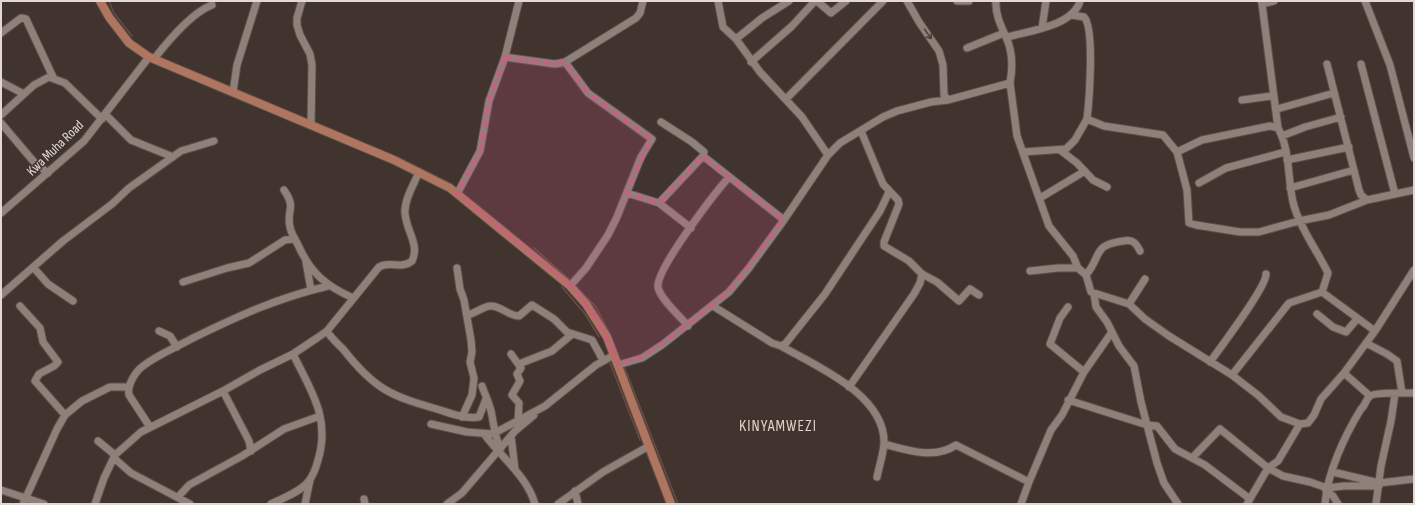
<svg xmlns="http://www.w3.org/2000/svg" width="1415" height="505" viewBox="0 0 1415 505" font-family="'Sofia Sans Condensed',sans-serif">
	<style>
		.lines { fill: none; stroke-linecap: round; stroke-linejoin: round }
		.stream { stroke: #6c4c41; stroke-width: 1.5 }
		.minor-casing { stroke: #5b504c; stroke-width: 9 }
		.major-casing { stroke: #5b504c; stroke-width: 10 }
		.minor { stroke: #90807a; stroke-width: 7 }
		.major { stroke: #af755e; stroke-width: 8 }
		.oneway { stroke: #4d3f39 }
		.marked { fill: #cd5c86; fill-opacity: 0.2; stroke: #cd5c86; stroke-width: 3; stroke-dasharray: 8 5; stroke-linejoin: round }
		.labels { text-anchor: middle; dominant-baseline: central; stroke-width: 3; stroke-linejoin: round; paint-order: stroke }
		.street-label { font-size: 14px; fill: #e2d9d6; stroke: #41332e }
		.quarter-label { font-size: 16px; letter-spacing: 1px; fill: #e1d0c9; stroke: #41332e }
	</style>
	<rect width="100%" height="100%" fill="#41332e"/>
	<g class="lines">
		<!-- stream -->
		<path class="stream" d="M 109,1 L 114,13 L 132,36
			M 534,248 L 571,281
			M 574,284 L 596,307 L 610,334
			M 562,287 L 585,314 L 599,337
			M 612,340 L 616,349
			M 610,363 L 640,440
			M 624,366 L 678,504
			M 647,454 L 667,504"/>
		<!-- minor casing -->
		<g class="minor-casing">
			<path id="minor" d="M 302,1 L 297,18 L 297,25 L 300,35 L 310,54 L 312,65 L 311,125
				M 718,1 L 723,27 L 736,39 L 760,72 L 802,117 L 828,155
				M 817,1 L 831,13 L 846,1
				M 907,1 L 919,22 L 939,51 L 943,65 L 944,95 L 948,100
				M 957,1 L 969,1
				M 1261,1 L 1262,4 L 1274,1
				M 1365,1 L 1390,65 L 1414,158
				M 1262,4 L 1278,128
				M 1071,15 L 1084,17 C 1095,28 1089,102 1087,119
				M 1042,28 L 1046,1
				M 1,33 L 21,18 L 26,19 L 53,77
				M 1007,37 C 1029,31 1073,26 1080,1
				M 736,39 L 762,18 L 789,1
				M 967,48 L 1004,33
				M 505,57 L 555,64 L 565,62 L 636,18 L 640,13 L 643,1
				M 154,59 C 168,41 191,13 212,5
				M 565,62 L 588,93 L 652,139 L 641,157 L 617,217 L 608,235 L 586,268 L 570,286
				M 751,62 L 792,26 L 815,1
				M 1327,64 L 1359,190 L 1361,195 L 1367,200
				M 1361,64 L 1395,194
				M 1,82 L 24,94
				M 1010,83 L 1017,136 L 1049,226 L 1073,256 L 1078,268 L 1086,275 L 1091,292 L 1129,304 L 1145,319 L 1169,336 L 1232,375 L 1259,396 L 1281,417 L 1300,424
				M 233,92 L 237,65 L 257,1
				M 786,99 L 883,1
				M 1242,100 L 1272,96
				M 1277,109 L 1334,93
				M 1,115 L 34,85 L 49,77 L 65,83 L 102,119
				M 106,115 L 131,140 L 173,157
				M 1,123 L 34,162 L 48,173
				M 1282,136 L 1305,127 L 1341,117
				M 1060,150 L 1077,163 L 1093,180 L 1107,187
				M 1023,152 L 1066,149 L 1075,140 L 1087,119 L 1104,126 L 1163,135 L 1177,152 L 1202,140 L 1270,126 L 1278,128 C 1291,151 1287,181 1294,206 C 1301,230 1317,250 1328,273 L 1322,292 L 1375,331
				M 1177,152 L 1187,190 L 1189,223 L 1196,225 L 1240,232 L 1259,232 L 1299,221 L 1329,215 L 1367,200 L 1414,190
				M 703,156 L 784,220
				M 1287,160 L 1349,147
				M 1199,183 L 1226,168 L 1285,152
				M 1290,188 L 1354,170
				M 284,190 C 297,209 286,209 290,227 C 291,234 296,240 299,247 C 311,273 326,286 353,298
				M 627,193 L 659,203 L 691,228
				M 457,194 L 480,151 L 489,101 L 505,57 L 519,1
				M 1040,198 L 1085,171
				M 659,203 L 703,156 L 704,152 L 692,142 L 661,122
				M 1,213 L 84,141 L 149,57
				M 306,262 L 311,290
				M 33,267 L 48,284 L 73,301
				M 457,268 L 460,289 L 464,300 L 471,340 L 472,352 L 470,362 L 474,378 L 472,395 L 462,417
				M 1030,271 L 1058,268 L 1078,268
				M 922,274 L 937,282 L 959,301 L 970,289 L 979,295
				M 1086,275 C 1102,256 1092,245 1123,241 C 1133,239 1136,243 1140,251
				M 183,282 L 227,268 L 249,263 L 285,240 L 295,239
				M 1094,294 L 1096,307 L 1107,322 L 1119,346 L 1134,366 L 1141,402 L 1157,463 L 1164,483 L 1178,504
				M 1,295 L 63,241 L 112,204 L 129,188 L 181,151 L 214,141
				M 1129,304 L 1145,279
				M 20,306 L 40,328 L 43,342 L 58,362 L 54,366 L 39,374 L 35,381 L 65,415
				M 713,306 L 772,343 L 781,346 L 786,343 L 825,294 L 880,211 L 889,192
				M 1068,307 L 1060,318 L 1050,344 L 1084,372
				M 1317,314 L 1333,327 L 1346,332 L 1357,319
				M 467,315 C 475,314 485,305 491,306 C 501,306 509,316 519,316 L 532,305 L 554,319 L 567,332 L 592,340 L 603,360
				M 688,326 C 680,316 660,299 658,287 C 656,269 715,193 729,177
				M 159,331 L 170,336 L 177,347
				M 327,331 C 331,338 337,343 343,349 C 375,390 391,396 440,410 C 452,414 466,419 479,417 L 486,399
				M 1366,343 L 1387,354 L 1397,361 L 1402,393
				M 781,346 C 816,366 886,395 884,444 C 883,455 879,467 877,477
				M 511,354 L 521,368 L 517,374 L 520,381 L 512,395 L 519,403 L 518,422
				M 1210,362 C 1220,348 1267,286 1266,274
				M 519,364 L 552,351 L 571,335
				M 618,365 L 642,358 L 662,345 L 729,292 L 749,268 L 784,220 L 828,155 L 840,143 L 883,117 L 897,111 L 931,102 L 948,100 L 1010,83 C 1013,67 1013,52 1006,37 C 1001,26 995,14 996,1
				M 1344,373 L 1370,396
				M 1232,375 L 1289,303 L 1322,292
				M 482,386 C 485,395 491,406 492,416 C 494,425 495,440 501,448
				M 849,387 L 914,294 L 920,283 L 922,274 L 909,261 L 884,246 L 884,242 L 899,204 L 898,200 L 883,184 L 861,131
				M 223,391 L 249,441 L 251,451
				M 1068,400 L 1147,425 L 1157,426 L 1175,449 L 1205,465 L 1250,499
				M 431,424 L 467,432 L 493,434 L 545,406 L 596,365 L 614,355
				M 150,427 L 129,395 C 127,385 135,372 143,366 C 157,355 175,348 191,339 C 238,316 277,298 328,286
				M 484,434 C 501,457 527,476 535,504
				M 511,436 L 515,469
				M 98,441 L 115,455
				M 884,444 C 907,450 934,460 956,445 L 1029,482
				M 114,458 L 131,473 L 190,504
				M 1192,458 L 1220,429 L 1268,468 L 1283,476 L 1310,482 L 1327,488 L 1344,486 L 1379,486
				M 1333,472 L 1379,483 L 1414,479
				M 1,490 L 44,504
				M 575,491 L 578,504
				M 1326,491 L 1333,496 L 1338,504
				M 178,497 L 189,485 L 242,456 L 284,429 L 320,416
				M 364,499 L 365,504
				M 23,504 L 57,429 L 65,415 L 82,401 L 110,387 L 129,387
				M 95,504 L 104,478 L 115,455 L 141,432 L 223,391 L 260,370 L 293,354 L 317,338 L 327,331 L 379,267 C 390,260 401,270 412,261 C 420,244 406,231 405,213 C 404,200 414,184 419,172
				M 271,504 C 283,498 300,492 308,482 C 313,476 316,468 318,460 C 331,418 310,389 293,354
				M 305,504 L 310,480
				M 447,504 L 462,493 L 515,431 L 534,415
				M 558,504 L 603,472 L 649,446
				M 1021,504 L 1029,482 L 1051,430 L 1062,415 L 1084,372 L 1112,332
				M 1247,504 L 1268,468 L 1278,461 L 1300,424 L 1308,423 L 1314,415 L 1321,399 L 1344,373 L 1375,331 L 1414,270
				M 1325,504 C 1327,473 1345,435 1361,409 C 1366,405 1365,400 1370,396 C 1374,392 1406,393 1414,393
				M 1376,504 L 1381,466 L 1391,421 L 1395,394"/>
		</g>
		<!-- major casing -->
		<g class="major-casing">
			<path id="major" d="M 100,1 L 109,17 L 129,43 L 149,57 L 394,160 L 450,188 L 570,286 L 586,304 L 607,337 L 671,504"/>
		</g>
		<!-- minor -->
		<use href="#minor" class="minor"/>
		<!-- major -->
		<use href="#major" class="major"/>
	</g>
	<!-- one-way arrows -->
	<defs><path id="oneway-shaft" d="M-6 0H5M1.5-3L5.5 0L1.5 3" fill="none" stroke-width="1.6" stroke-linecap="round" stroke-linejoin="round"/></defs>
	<use class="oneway" href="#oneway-shaft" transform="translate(928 34) rotate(55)"/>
	<!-- marked area -->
	<path class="marked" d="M 505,57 L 555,64 L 565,62 L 588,93 L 652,139 L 627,193 L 659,203 L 703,156 L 784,220 L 729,292 L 688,326 L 642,358 L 618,365 L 598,321 L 570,286 L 457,194 L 480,151 L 489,101 Z"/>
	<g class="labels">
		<!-- street labels -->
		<g class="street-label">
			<text transform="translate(55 148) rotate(-44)">Kwa Muha Road</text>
		</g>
		<!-- quarter labels -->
		<g class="quarter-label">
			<text x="778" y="426">KINYAMWEZI</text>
		</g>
	</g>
	<!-- border -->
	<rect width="1415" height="505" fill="none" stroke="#e2d9d6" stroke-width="4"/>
</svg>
